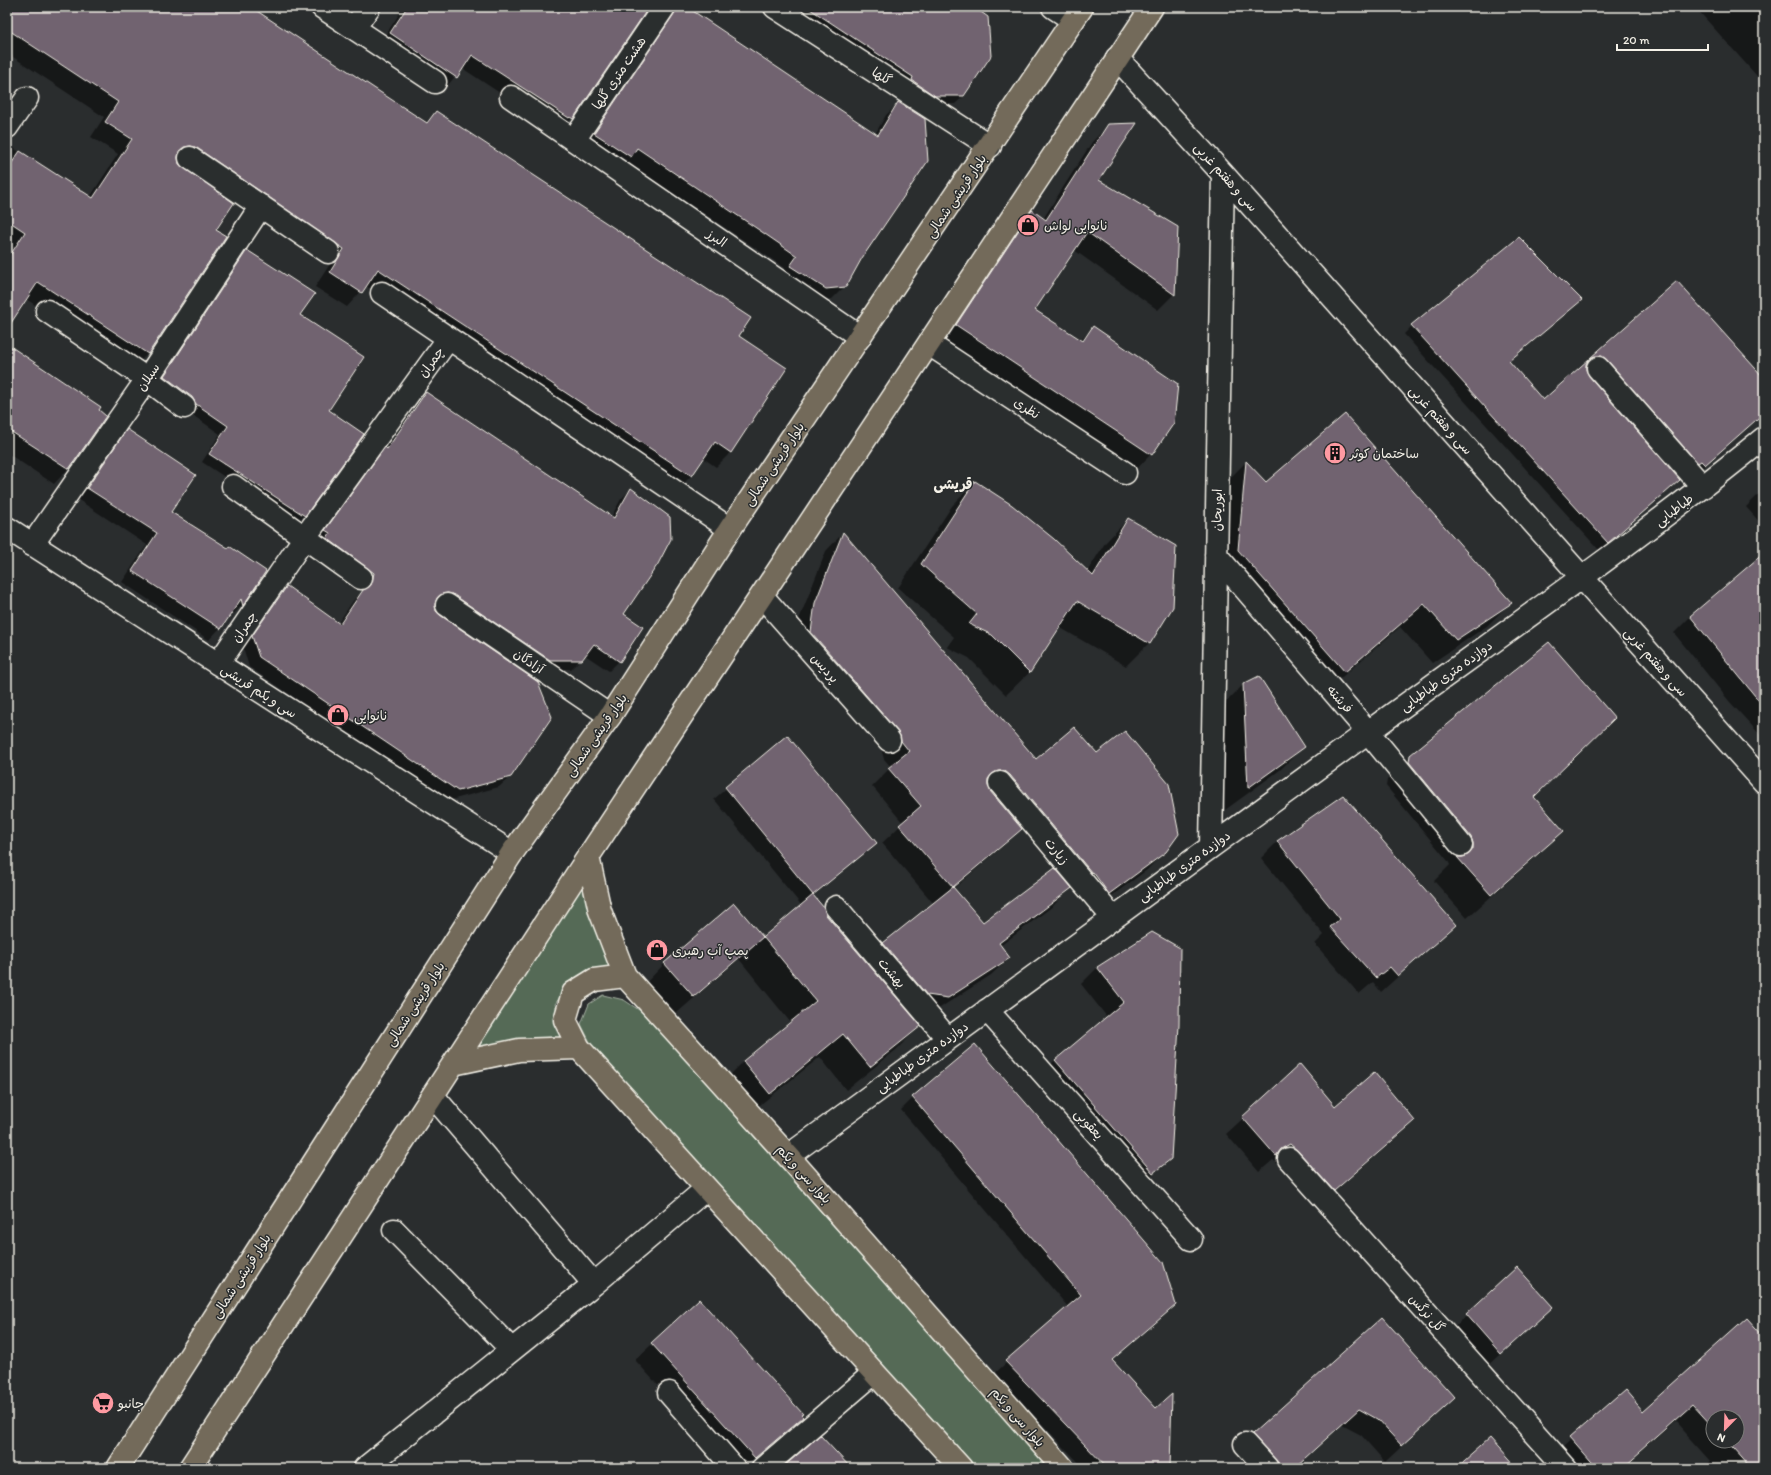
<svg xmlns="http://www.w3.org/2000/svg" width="1771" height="1475" viewBox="0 0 1771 1475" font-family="Itim,'Playpen Sans Arabic',sans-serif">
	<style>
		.green { fill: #546b57; stroke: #a4aea0 }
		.shadow { fill: #0007; fill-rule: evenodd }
		.building { fill: #71636f; stroke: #f4f1e8 }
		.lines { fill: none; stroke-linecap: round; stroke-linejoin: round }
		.minor-casing { stroke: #f4f1e8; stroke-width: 25 }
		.major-casing { stroke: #f4f1e8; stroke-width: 25 }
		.minor { stroke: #2a2d2e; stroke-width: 22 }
		.major { stroke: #736b5a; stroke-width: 22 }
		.labels { text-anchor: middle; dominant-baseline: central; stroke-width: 3; stroke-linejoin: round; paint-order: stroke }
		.street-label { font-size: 13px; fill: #f4f1e8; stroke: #2a2d2e }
		.poi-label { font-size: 13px; fill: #f4f1e8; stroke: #2a2d2e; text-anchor: start }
		.neighbourhood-label { font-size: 14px; font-weight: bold; fill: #f4f1e8; stroke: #2a2d2e }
	</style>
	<rect width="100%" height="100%" fill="#2a2d2e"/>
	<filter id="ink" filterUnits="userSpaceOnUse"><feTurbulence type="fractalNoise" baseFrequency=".025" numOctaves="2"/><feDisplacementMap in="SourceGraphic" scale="8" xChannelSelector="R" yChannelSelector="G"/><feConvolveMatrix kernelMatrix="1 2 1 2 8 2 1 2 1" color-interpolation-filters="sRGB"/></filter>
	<g filter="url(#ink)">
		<!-- green -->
		<path class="green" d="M 585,881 L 612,968 L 571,982 L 555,1004 L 565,1039 L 474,1050 Z
			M 603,995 L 624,1000 L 645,1014 L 1049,1468 L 973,1468 L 595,1052 L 581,1024 L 589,1004 Z"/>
		<!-- shadow -->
		<path class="shadow" d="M 7,7 L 249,7 L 425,123 L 436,112 L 737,337 L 731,452 L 716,467 L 703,458 L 692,475 L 677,490 L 366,286 L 347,307 L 315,287 L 330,264 L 177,161 L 215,230 L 225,237 L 147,354 L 133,369 L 26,299 L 7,327 L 7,254 L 11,248 L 7,245 L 7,144 L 90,197 L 118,154 L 91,137 L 104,117 L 7,53 Z
			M 304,7 L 315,7 L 312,10 Z
			M 391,7 L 649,7 L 572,118 L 560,130 L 556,130 L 462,68 L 444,90 L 378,46 L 400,13 Z
			M 653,7 L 686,7 L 875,134 L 886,115 L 899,103 L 862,258 L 845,286 L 832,299 L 813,301 L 779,278 L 785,268 L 752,246 L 625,161 L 618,168 L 583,145 Z
			M 787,7 L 972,7 L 964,96 L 955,104 L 927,104 Z
			M 1695,7 L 1764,7 L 1764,84 Z
			M 1109,125 L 1098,180 L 1174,294 L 1158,310 L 1074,250 L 1034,310 L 1080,341 L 1094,327 L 1151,454 L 1135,471 L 940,342 L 1016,228 L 1032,212 L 1043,219 L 1092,142 Z
			M 247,251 L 299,316 L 327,411 L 363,434 L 304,516 L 296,524 L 202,462 L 220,434 L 188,412 L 156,385 L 239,260 Z
			M 1677,282 L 1764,380 L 1764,413 L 1697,473 L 1593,364 L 1585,364 L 1585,370 L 1670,488 L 1599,550 L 1404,334 L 1412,326 L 1581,300 L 1508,362 L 1543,402 Z
			M 7,346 L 68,469 L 54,484 L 7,453 Z
			M 426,393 L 611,517 L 621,499 L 631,489 L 619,661 L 609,671 L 585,655 L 571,669 L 539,669 L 438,602 L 433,603 L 435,610 L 510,777 L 499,787 L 447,801 L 249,667 L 243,647 L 277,597 L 287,587 L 338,623 L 353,601 L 363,591 L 364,584 L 316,540 L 375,459 L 384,450 L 416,403 Z
			M 127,431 L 170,512 L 265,571 L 242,605 L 231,616 L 231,613 L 220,628 L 209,640 L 122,582 L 147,545 L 77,499 L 116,442 Z
			M 1246,462 L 1266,483 L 1510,603 L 1487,626 L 1432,663 L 1400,627 L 1321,695 L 1215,574 L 1223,485 Z
			M 975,482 L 1087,572 L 1105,543 L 1128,519 L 1149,643 L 1126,666 L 1059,627 L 1030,672 L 1006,695 L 969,658 L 947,647 L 954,637 L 898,588 L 952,506 Z
			M 1764,489 L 1764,527 L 1746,507 Z
			M 843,533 L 1035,760 L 1165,851 L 1147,870 L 1091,911 L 1075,889 L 1071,887 L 1053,906 L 1000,946 L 1009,958 L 991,975 L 929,1015 L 907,1012 L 920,1026 L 896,1050 L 846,1090 L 820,1057 L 746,1116 L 720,1085 L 743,1062 L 791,1023 L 739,959 L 670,1019 L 642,987 L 665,963 L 734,904 L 763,938 L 802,906 L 714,799 L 786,737 L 876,843 L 813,896 L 826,916 L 865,962 L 883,944 L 934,904 L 882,843 L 903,823 L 872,786 L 891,767 L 884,759 L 881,749 L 794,650 L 798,622 L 826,551 ZM 1022,828 L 1056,868 L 983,924 L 953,889 L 1003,846 Z
			M 1755,562 L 1764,571 L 1764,739 L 1729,701 L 1674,633 L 1690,617 Z
			M 1243,685 L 1303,747 L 1280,770 L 1225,810 L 1220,708 Z
			M 1411,756 L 1562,831 L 1539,854 L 1467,918 L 1434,881 L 1450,865 L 1448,861 L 1386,786 L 1387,780 Z
			M 1343,796 L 1455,925 L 1381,992 L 1373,982 L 1359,994 L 1315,944 L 1324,935 L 1261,858 L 1277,842 Z
			M 1152,933 L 1170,1158 L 1136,1189 L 1039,1077 L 1055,1060 L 1107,1017 L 1081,984 L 1097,968 Z
			M 1300,1066 L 1335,1107 L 1414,1121 L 1398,1137 L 1317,1206 L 1282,1167 L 1273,1160 L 1259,1172 L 1226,1134 Z
			M 913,1098 L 1175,1305 L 1111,1361 L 1169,1468 L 1084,1468 L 994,1374 L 1068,1307 L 901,1110 Z
			M 1517,1269 L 1552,1307 L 1485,1369 L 1450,1331 Z
			M 699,1300 L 785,1430 L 743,1468 L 733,1468 L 635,1360 Z
			M 1382,1318 L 1454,1398 L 1385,1462 L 1361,1435 L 1342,1425 L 1294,1468 L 1253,1468 L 1236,1451 Z
			M 1764,1337 L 1764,1468 L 1703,1468 L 1711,1460 L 1676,1421 L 1622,1468 L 1566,1468 L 1555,1455 L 1625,1392 L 1643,1412 ZM 1713,1417 L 1737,1417 L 1737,1441 L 1713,1441 Z
			M 1383,1463 L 1388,1468 L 1378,1468 Z"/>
		<!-- building -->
		<path class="building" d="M 7,7 L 251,7 L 427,123 L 436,111 L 751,318 L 739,336 L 787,368 L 731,453 L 715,442 L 692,476 L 378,269 L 362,293 L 330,272 L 344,249 L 197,148 L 191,146 L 184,147 L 179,151 L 178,157 L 179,164 L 234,203 L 216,230 L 226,236 L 148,354 L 38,282 L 7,329 L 7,260 L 25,232 L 7,220 L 7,170 L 20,151 L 93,198 L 132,139 L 105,122 L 118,102 L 7,29 Z
			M 407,7 L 649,7 L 573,119 L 570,117 L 569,118 L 472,55 L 457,78 L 390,33 Z
			M 676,7 L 687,7 L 878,135 L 898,102 L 925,119 L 928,161 L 862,258 L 846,287 L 826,289 L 790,266 L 797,256 L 765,234 L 637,148 L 631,157 L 594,133 L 674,14 Z
			M 807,7 L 974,7 L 988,17 L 991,56 L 964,96 L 935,96 L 912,80 L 913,77 Z
			M 1137,123 L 1099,180 L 1178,227 L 1175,295 L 1087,232 L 1035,310 L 1083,341 L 1093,326 L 1178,384 L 1174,423 L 1152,455 L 956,325 L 1032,210 L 1046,220 L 1108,124 Z
			M 1519,237 L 1582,300 L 1509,361 L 1543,400 L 1589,359 L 1586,364 L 1586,370 L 1589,376 L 1680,480 L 1608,543 L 1411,325 Z
			M 247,250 L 315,294 L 300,315 L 364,357 L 329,410 L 364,434 L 305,516 L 209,454 L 228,426 L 196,404 L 192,397 L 164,376 Z
			M 1677,281 L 1764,378 L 1764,413 L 1705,465 L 1701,461 L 1698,463 L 1607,360 L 1602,356 L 1595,356 L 1590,358 Z
			M 7,344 L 101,407 L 99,410 L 106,416 L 69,469 L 7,429 Z
			M 426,392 L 614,518 L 631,488 L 670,517 L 671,539 L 658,564 L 624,614 L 643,627 L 620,662 L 594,644 L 582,660 L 550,660 L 454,595 L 448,593 L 442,594 L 437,598 L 435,604 L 436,611 L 440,615 L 538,682 L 552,717 L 511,777 L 458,791 L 259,657 L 252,636 L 287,586 L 340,624 L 363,590 L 371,585 L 374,573 L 327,538 L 330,533 L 325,530 L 385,447 L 387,449 Z
			M 1345,414 L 1512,603 L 1456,640 L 1424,604 L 1345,672 L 1238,550 L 1246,461 L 1266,482 Z
			M 127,429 L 196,475 L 171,512 L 228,548 L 229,546 L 266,571 L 243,606 L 241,599 L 221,629 L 132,571 L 157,533 L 87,488 Z
			M 975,481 L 1012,505 L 1054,539 L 1093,576 L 1128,518 L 1176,546 L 1173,607 L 1150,644 L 1077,601 L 1030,673 L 992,635 L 969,624 L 977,614 L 921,564 Z
			M 843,532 L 1036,759 L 1074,727 L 1097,753 L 1125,731 L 1169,784 L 1179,834 L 1166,852 L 1109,894 L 1093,872 L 1092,873 L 1010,775 L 1005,771 L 998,771 L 992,774 L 988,779 L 988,786 L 990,791 L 1022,829 L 953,887 L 983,922 L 1055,868 L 1072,888 L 999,943 L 1010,958 L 948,998 L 927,995 L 883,943 L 953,887 L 899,825 L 921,806 L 888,768 L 909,751 L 901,741 L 898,732 L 811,632 L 815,603 Z
			M 1764,553 L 1764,707 L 1690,616 Z
			M 1549,642 L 1615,718 L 1534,797 L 1564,831 L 1491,895 L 1457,857 L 1463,857 L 1469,854 L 1473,849 L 1473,843 L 1471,837 L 1409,762 L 1410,755 Z
			M 1259,676 L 1305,747 L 1248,788 L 1243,684 Z
			M 787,735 L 877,843 L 813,895 L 725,787 Z
			M 1343,795 L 1456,925 L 1398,976 L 1390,967 L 1376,978 L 1330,927 L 1340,919 L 1277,841 Z
			M 813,895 L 824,908 L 826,915 L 921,1026 L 870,1067 L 843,1034 L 770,1094 L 743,1061 L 816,1001 L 763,937 Z
			M 734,903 L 763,937 L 694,997 L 664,963 Z
			M 1152,932 L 1180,948 L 1179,1025 L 1171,1159 L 1153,1173 L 1055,1060 L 1124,1002 L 1097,967 Z
			M 975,1044 L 1163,1262 L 1176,1305 L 1112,1360 L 1156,1408 L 1172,1394 L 1170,1468 L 1107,1468 L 1005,1361 L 1081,1295 L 912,1097 Z
			M 1300,1064 L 1335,1106 L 1374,1072 L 1415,1121 L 1334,1191 L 1298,1151 L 1290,1144 L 1281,1149 L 1276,1156 L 1242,1117 Z
			M 1517,1267 L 1553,1307 L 1501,1354 L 1466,1314 Z
			M 699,1299 L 803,1414 L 801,1415 L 803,1417 L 755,1458 L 651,1343 Z
			M 1382,1317 L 1455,1398 L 1402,1446 L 1377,1419 L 1359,1409 L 1294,1468 L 1279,1468 L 1276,1460 L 1252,1434 Z
			M 1747,1318 L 1764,1337 L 1764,1468 L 1749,1468 L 1725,1441 L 1737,1441 L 1737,1417 L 1713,1417 L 1713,1428 L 1692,1405 L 1621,1468 L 1596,1468 L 1570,1438 L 1625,1390 L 1643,1411 Z
			M 820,1435 L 851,1468 L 782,1468 Z
			M 1490,1438 L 1517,1468 L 1456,1468 Z"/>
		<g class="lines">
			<!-- minor casing -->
			<g class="minor-casing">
				<path id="minor" d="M 322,7 L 435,82
					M 775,7 L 990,146
					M 1053,7 L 1073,20
					M 354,28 L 369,7
					M 1117,58 L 1223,174 L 1764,782
					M 511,97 L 860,337
					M 7,127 L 27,98
					M 574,140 L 664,7
					M 190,158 L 328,252
					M 382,293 L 730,529
					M 47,311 L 147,379 L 184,407
					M 929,344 L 1125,473
					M 1598,368 L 1703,487
					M 233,486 L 361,578
					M 7,528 L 512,853
					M 32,545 L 147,379 L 261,206
					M 1216,555 L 1368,732 L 1461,845
					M 762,596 L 889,740
					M 447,605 L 610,716
					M 218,664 L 305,537 L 448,339
					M 1000,783 L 1113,918
					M 1211,846 L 1223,174
					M 836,907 L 948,1039
					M 987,1010 L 1191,1239
					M 433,1096 L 594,1284
					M 788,1156 C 981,1014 1174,872 1368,732 C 1501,635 1636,542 1764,438
					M 1289,1159 L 1566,1468
					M 394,1230 L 512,1350
					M 669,1393 L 734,1468
					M 1245,1444 L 1267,1468
					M 365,1468 L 594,1284 L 706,1189
					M 763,1468 L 874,1373"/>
			</g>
			<!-- major casing -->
			<g class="major-casing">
				<path id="major" d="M 588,857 L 600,911 L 625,976 L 788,1156 L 1063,1468
					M 579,1048 L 565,1020 L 573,993 L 594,980 L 625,976
					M 453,1064 L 519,1050 L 579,1048 L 961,1468
					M 118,1468 L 512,853 L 610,716 L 730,529 L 1082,7
					M 190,1468 L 588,857 L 1152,7"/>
			</g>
			<!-- minor -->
			<use href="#minor" class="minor"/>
			<!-- major -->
			<use href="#major" class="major"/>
		</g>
	</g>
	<!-- icons -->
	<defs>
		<g id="shop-disc" transform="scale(1.15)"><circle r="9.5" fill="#ff9aa2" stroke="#2a2d2e"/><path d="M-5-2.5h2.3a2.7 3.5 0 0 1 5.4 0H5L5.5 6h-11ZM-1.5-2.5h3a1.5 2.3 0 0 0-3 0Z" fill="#111"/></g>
		<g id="building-disc" transform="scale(1.15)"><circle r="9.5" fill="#ff9aa2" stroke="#2a2d2e"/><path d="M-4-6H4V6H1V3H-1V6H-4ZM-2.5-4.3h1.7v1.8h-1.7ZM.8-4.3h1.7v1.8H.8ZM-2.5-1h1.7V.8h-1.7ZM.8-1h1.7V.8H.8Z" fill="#111"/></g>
		<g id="supermarket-disc" transform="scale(1.15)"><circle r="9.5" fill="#ff9aa2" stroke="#2a2d2e"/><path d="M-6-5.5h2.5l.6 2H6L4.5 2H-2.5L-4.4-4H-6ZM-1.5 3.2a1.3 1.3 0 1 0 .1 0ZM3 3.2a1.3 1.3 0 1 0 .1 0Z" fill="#111"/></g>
	</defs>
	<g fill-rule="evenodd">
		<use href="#shop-disc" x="1028" y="225"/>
		<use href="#building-disc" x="1335" y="453"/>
		<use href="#shop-disc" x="338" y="715"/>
		<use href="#shop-disc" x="657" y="950"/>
		<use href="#supermarket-disc" x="103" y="1403"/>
	</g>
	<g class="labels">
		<!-- street labels -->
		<g class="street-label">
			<text transform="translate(619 73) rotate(-56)">هشت متری گلها</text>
			<text transform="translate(882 76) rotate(33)">گلها</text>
			<text transform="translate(1226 177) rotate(48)">سی و هفتم غربی</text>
			<text transform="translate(956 196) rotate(-56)">بلوار قریشی شمالی</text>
			<text transform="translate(717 238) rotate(35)">البرز</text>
			<text transform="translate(431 362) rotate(-54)">چمران</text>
			<text transform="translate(148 377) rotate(-56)">سبلان</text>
			<text transform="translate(1027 408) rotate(33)">نظری</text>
			<text transform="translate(1441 420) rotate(48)">سی و هفتم غربی</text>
			<text transform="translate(774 464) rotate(-56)">بلوار قریشی شمالی</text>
			<text transform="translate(1217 510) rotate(-89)">ابوریحان</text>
			<text transform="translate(1674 510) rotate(-37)">طباطبایی</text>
			<text transform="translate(244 627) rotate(-56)">چمران</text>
			<text transform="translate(529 661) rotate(34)">آزادگان</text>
			<text transform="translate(1656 662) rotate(48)">سی و هفتم غربی</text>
			<text transform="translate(825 668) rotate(48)">پردیس</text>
			<text transform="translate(1446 676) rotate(-36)">دوازده متری طباطبایی</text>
			<text transform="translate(259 691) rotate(33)">سی و یکم قریشی</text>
			<text transform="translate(1340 699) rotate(49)">فرشته</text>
			<text transform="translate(596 735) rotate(-55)">بلوار قریشی شمالی</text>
			<text transform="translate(1057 851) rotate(50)">زیارت</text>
			<text transform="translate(1184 866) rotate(-36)">دوازده متری طباطبایی</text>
			<text transform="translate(892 973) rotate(50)">بهشت</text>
			<text transform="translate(415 1004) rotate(-57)">بلوار قریشی شمالی</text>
			<text transform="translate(922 1057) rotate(-36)">دوازده متری طباطبایی</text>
			<text transform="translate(1089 1124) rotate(48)">یعقوبی</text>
			<text transform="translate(804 1174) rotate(48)">بلوار سی و یکم</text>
			<text transform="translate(241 1276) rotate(-57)">بلوار قریشی شمالی</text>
			<text transform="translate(1427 1313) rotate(48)">گل نرگس</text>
			<text transform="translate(1018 1417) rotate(49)">بلوار سی و یکم</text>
		</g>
		<!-- poi labels -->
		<g class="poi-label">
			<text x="1044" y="225">نانوایی لواش</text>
			<text x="1350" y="453">ساختمان کوثر</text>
			<text x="354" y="715">نانوایی</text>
			<text x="672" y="950">پمپ آب رهبری</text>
			<text x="118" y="1403">جانبو</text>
		</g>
		<!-- neighbourhood labels -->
		<g class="neighbourhood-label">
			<text x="953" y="484">قریشی</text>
		</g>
	</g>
	<!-- margin -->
	<rect width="1771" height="1475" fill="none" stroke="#2a2d2e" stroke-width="24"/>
	<rect x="12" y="12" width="1747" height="1451" fill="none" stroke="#f4f1e8" stroke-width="1.5" filter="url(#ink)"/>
	<!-- north arrow -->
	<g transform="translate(1725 1429) rotate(203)"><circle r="19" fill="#2a2d2e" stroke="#7b7b78"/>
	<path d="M0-3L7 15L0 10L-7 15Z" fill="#ff9aa2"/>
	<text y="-6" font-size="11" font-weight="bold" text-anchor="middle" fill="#f4f1e8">N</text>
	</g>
	<!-- scale -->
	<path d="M1617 44v6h91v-6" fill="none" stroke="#f4f1e8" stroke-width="2"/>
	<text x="1623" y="44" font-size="12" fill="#f4f1e8" stroke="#2a2d2e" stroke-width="3" paint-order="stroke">20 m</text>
</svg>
